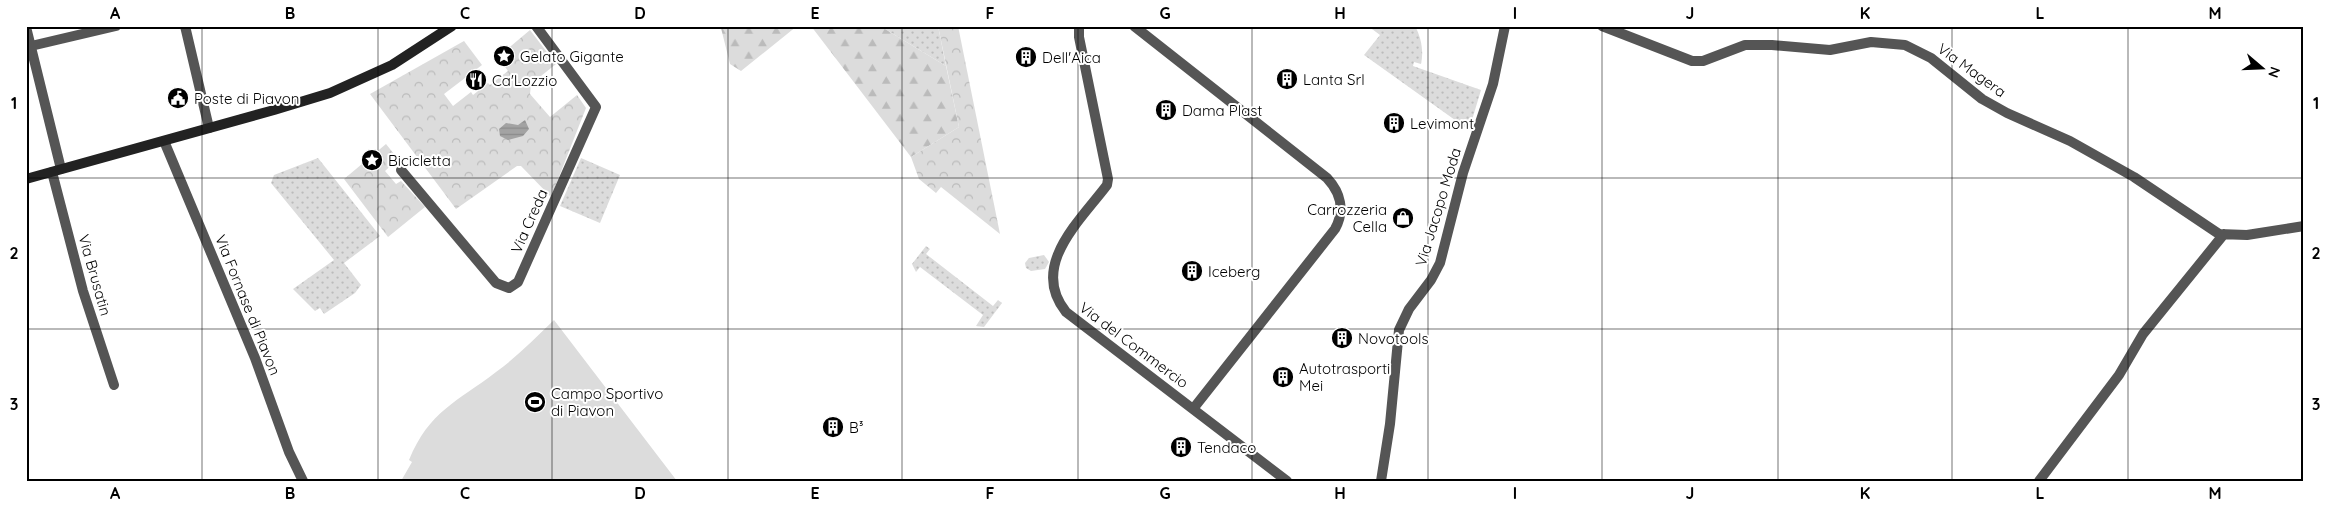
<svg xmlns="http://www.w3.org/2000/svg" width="2330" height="507" viewBox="0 0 2330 507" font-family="Quicksand,sans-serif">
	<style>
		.grass { fill: url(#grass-dots) }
		.forest { fill: url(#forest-firs) }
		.park { fill: url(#park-crowns) }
		.garden { fill: #dcdcdc }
		.water { fill: url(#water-rules) }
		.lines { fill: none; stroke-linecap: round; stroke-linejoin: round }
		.street { stroke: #555; stroke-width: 10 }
		.secondary { stroke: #222; stroke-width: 10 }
		.grid { fill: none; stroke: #000; stroke-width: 1; stroke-opacity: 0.55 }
		.labels { text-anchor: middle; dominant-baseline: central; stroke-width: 4; stroke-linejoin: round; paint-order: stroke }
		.poi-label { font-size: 15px; fill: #000; stroke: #fff; text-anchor: start }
		.street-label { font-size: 15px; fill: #000; stroke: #fff }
		.neatline { fill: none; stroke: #000; stroke-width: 2 }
		.grid-label { font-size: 16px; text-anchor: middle; font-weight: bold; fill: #000 }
	</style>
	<defs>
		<pattern id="grass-dots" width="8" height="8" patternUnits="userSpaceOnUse" patternTransform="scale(1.25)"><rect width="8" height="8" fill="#dcdcdc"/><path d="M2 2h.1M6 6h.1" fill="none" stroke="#bbb" stroke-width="1.8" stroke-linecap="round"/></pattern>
		<pattern id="forest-firs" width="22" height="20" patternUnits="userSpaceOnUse" patternTransform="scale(1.25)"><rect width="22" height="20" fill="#dcdcdc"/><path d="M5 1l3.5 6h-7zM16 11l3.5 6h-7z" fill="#bbb"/></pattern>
		<pattern id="park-crowns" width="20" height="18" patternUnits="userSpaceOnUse" patternTransform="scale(1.25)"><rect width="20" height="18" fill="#dcdcdc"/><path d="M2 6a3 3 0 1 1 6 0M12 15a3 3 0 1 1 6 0" fill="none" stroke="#bbb"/></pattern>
		<pattern id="water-rules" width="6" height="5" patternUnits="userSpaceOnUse" patternTransform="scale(1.25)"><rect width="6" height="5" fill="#a3a3a3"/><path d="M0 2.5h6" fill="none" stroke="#8b8b8b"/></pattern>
	</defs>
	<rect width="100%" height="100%" fill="#fff"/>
	<!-- grass -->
	<path class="grass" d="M 880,26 L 938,26 L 946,66 Z
		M 1368,26 L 1415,26 C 1421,37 1424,51 1421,64 L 1414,62 L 1413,66 L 1481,90 L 1469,130 L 1364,55 L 1380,35 Z
		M 318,158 L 380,236 L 344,263 L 361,285 L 355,293 L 324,314 L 320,308 L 315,311 L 293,289 L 334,260 L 271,183 L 274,175 Z
		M 581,158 L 620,175 L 600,223 L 560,206 Z
		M 926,246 L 930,249 L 926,254 L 993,306 L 998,300 L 1002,303 L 984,327 L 976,326 L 983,315 L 920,267 L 916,272 L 912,264 Z
		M 1044,255 L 1049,262 L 1045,269 L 1031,271 L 1026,268 L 1025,263 L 1029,258 Z"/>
	<!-- forest -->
	<path class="forest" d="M 724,26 L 797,26 L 741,71 L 730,64 L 721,28 Z
		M 811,26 L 880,26 L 946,66 L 959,127 L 911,157 Z"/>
	<!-- park -->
	<path class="park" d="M 938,26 L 958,26 L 1000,234 L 941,187 L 936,193 L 919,179 L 911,157 L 959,127 Z
		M 530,30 L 556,64 L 531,84 L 530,94 L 550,117 L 577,95 L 586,108 L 551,197 L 521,166 L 517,166 L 456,209 L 370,94 L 464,41 L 482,65 L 444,94 L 453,106 L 471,92 L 473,95 L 488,83 L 490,85 L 508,71 L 498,57 Z
		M 386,144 L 398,159 L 385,171 L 396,184 L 401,181 L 425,207 L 388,237 L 344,179 Z"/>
	<!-- garden -->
	<path class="garden" d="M 554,320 L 677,481 L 401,481 L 412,462 L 409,460 C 429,411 457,402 496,372 C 517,357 535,338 554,320 Z"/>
	<!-- water -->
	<path class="water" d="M 525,120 L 529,129 L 523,136 L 508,140 L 500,136 L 499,129 L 506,123 L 518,125 Z"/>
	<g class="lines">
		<!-- street -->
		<path class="street" d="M 185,26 L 209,128
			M 1079,26 L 1079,37 L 1108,179 L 1107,185 C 1080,221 1029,266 1066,312 L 1287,481
			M 1134,26 L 1327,178 C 1341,193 1345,211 1335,229 L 1193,409
			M 1602,26 L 1692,61 L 1703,61 L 1745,45 L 1772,45 L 1830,50 L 1871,42 L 1905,45 L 1931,58 L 1982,99 L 2007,113 L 2070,141 L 2134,177 L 2219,234 L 2247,235 L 2304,226
			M 26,27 L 61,169
			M 31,46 L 116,26
			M 164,141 L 255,358 L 289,452 L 303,481
			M 401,170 L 496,283 L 509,288 L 518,282 L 596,107 L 536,26
			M 52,172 L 83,291 L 114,385
			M 1381,481 L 1390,424 L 1399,330 L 1409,309 L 1431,280 L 1440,263 L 1463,173 L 1493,84 L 1505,26
			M 2039,481 L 2119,375 L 2143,334 L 2224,234"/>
		<!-- secondary -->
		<path class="secondary" d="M 26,179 L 274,110 L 330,93 L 392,65 L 452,26"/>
	</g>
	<!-- grid -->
	<path class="grid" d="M 202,26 L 202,481M 378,26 L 378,481M 552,26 L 552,481M 728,26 L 728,481M 902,26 L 902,481M 1078,26 L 1078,481M 1252,26 L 1252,481M 1428,26 L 1428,481M 1602,26 L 1602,481M 1778,26 L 1778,481M 1952,26 L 1952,481M 2128,26 L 2128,481M 26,178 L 2304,178M 26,329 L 2304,329"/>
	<!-- icons -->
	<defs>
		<g id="sight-disc" transform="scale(1.125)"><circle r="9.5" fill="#000" stroke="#fff"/><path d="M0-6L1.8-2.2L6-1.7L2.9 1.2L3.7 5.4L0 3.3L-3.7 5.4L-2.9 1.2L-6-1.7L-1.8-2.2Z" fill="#fff"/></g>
		<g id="building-disc" transform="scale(1.125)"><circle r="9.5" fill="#000" stroke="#fff"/><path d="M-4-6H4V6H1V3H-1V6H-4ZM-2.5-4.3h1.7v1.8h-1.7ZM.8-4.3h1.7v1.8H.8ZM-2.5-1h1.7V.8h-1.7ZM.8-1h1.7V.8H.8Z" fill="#fff"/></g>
		<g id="restaurant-disc" transform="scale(1.125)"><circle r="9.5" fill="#000" stroke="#fff"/><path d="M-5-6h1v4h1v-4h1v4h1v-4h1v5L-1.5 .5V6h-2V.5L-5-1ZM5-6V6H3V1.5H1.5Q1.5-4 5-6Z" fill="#fff"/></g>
		<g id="civic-disc" transform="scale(1.125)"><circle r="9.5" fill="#000" stroke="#fff"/><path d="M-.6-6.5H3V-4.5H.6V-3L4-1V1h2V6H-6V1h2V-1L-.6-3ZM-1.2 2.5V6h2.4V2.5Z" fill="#fff"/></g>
		<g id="shop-disc" transform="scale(1.125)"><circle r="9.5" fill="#000" stroke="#fff"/><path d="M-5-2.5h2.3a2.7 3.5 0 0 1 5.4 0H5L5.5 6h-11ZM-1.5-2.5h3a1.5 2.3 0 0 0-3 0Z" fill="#fff"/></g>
		<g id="stadium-disc" transform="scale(1.125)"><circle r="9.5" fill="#000" stroke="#fff"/><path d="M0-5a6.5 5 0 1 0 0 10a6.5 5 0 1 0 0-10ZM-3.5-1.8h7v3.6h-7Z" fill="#fff"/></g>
	</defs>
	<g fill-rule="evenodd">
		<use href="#sight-disc" x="504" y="56"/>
		<use href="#building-disc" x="1026" y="57"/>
		<use href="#building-disc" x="1287" y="79"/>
		<use href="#restaurant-disc" x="476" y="80"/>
		<use href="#civic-disc" x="178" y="98"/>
		<use href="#building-disc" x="1166" y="110"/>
		<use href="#building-disc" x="1394" y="123"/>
		<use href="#sight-disc" x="372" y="160"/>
		<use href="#shop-disc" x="1403" y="218"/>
		<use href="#building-disc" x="1192" y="271"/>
		<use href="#building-disc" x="1342" y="338"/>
		<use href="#building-disc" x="1283" y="377"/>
		<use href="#stadium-disc" x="535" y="402"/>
		<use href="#building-disc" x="833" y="427"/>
		<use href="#building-disc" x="1181" y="447"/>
	</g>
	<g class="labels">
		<!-- poi labels -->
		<g class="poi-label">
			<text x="520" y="56">Gelato Gigante</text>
			<text x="1042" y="57">Dell'Aica</text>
			<text x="1303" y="79">Lanta Srl</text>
			<text x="492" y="80">Ca'Lozzio</text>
			<text x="194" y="98">Poste di Piavon</text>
			<text x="1182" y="110">Dama Plast</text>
			<text x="1410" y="123">Levimont</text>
			<text x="388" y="160">Bicicletta</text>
			<text x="1387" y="209" text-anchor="end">Carrozzeria<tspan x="1387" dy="17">Cella</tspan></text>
			<text x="1208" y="271">Iceberg</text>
			<text x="1358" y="338">Novotools</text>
			<text x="1299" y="368">Autotrasporti<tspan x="1299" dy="17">Mei</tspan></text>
			<text x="551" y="393">Campo Sportivo<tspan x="551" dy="17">di Piavon</tspan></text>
			<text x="849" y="427">B³</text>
			<text x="1197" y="447">Tendaco</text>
		</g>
		<!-- street labels -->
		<g class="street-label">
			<text transform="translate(1972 70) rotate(36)">Via Magera</text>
			<text transform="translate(1438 207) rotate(-73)">Via Jacopo Moda</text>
			<text transform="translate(529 221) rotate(-66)">Via Creda</text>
			<text transform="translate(95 275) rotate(74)">Via Brusatin</text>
			<text transform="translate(248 305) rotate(68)">Via Fornase di Piavon</text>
			<text transform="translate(1134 345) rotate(37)">Via del Commercio</text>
		</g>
	</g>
	<!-- border -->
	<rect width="2330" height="507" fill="none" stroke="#ffffff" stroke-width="55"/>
	<!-- north arrow -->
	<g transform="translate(2262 68) rotate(109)" stroke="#ffffff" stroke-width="4" paint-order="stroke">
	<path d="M0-4L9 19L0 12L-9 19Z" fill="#000000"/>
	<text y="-8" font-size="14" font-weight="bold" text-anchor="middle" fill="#000000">N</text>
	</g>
	<rect x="28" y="28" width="2274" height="452" class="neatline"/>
	<g class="grid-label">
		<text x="115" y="19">A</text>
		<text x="290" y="19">B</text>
		<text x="465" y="19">C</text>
		<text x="640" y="19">D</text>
		<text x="815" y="19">E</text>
		<text x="990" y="19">F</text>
		<text x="1165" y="19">G</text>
		<text x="1340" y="19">H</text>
		<text x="1515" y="19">I</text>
		<text x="1690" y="19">J</text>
		<text x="1865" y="19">K</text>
		<text x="2040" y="19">L</text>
		<text x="2215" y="19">M</text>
		<text x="14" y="109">1</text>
		<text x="2316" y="109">1</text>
		<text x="14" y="259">2</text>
		<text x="2316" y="259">2</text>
		<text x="14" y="410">3</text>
		<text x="2316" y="410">3</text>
		<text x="115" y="499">A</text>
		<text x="290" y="499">B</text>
		<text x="465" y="499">C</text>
		<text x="640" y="499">D</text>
		<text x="815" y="499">E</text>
		<text x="990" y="499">F</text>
		<text x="1165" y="499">G</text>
		<text x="1340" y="499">H</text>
		<text x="1515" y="499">I</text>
		<text x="1690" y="499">J</text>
		<text x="1865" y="499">K</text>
		<text x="2040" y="499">L</text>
		<text x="2215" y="499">M</text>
	</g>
</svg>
